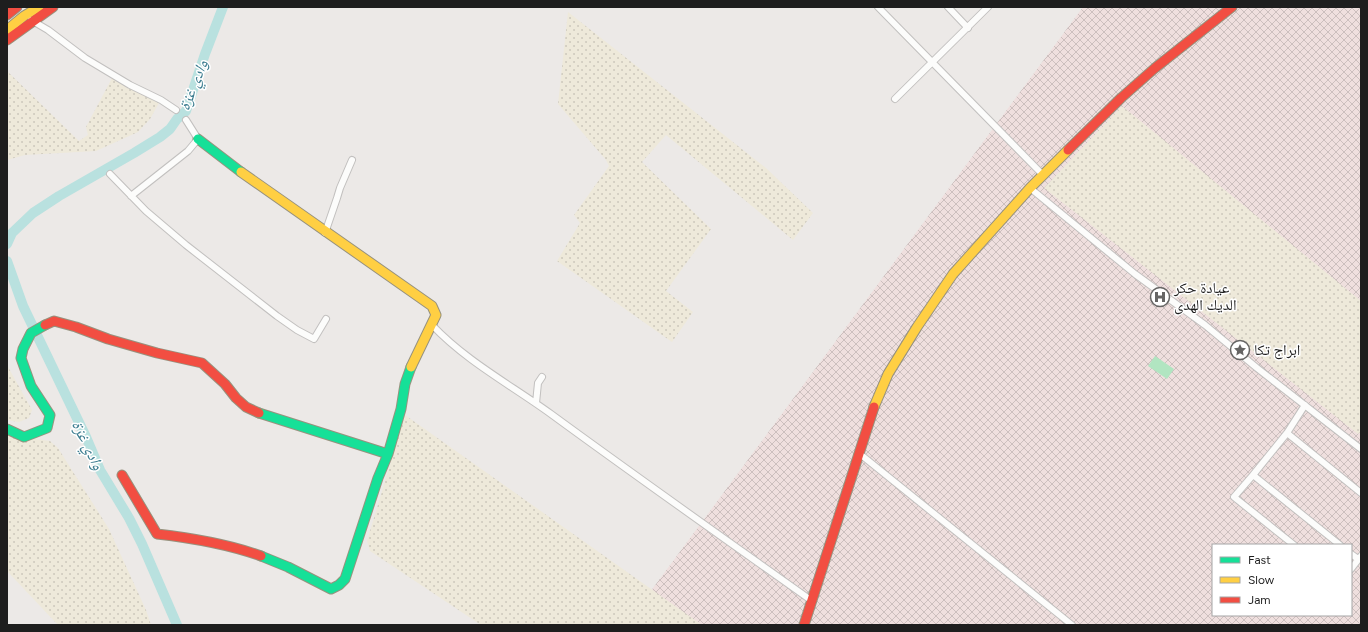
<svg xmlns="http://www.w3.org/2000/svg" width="1368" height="632" viewBox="0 0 1368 632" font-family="Figtree,'Noto Naskh Arabic',sans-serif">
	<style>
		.military { fill: url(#military-cross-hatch); fill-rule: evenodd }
		.farmland { fill: url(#farmland-dots) }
		.pitch { fill: #b1e5c1 }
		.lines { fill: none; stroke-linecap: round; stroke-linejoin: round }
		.river { stroke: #b9e1df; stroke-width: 10 }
		.street-casing { stroke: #c2c0bf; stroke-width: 8 }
		.fast-casing { stroke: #97927e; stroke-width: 11 }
		.slow-casing { stroke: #97927e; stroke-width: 11 }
		.jam-casing { stroke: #97927e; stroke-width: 11 }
		.street { stroke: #fcfcfb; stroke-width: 6 }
		.fast { stroke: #16e098; stroke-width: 9 }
		.slow { stroke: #ffcf43; stroke-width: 9 }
		.jam { stroke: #f24e42; stroke-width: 9 }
		.labels { text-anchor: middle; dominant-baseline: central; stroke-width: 3; stroke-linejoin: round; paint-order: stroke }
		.poi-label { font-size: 15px; fill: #1e1e1e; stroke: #fff; text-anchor: start }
		.water-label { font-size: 16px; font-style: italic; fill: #3d7d90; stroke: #fff }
	</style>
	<defs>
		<pattern id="military-cross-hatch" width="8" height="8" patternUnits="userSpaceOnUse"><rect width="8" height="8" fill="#efdfde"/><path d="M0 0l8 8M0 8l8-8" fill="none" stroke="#ccbfbe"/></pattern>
		<pattern id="farmland-dots" width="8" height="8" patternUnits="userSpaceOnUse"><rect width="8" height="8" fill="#eee9da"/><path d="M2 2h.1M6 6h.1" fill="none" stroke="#ccc7bb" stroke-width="1.8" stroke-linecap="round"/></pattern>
	</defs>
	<rect width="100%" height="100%" fill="#ece9e7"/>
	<!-- military -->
	<path class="military" d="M 1083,7 L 1361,7 L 1361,625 L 636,625 L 639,607 ZM 1213,545 L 1351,545 L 1351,615 L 1213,615 Z"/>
	<!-- farmland -->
	<path class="farmland" d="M 568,12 L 766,168 L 813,213 L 793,240 L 666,135 L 642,162 L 711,229 L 666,291 L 693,312 L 672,342 L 557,261 L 580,223 L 574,215 L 609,166 L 606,160 L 558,104 Z
		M 7,71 L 79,141 L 88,135 L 86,127 L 112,78 L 159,103 L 150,119 L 138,132 L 96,151 L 25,155 L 7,160 Z
		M 1122,106 L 1361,301 L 1361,431 L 1358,434 L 1044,188 Z
		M 7,365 L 32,410 L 29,418 L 19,422 L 7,420 Z
		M 405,415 L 702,625 L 481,625 L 370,551 L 367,541 Z
		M 7,433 L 24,440 L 36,439 L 50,441 L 58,448 L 109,529 L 146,610 L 151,625 L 58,625 L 7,571 Z"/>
	<!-- pitch -->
	<path class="pitch" d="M 1155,356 L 1174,369 L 1167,379 L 1148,366 Z"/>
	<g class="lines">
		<!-- river -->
		<path class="river" d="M 7,244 L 12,233 L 33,213 L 59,196 L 134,153 L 160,137 L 170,129 L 177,119 L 186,111 L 205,54 L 223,7
			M 7,261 L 23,306 L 86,437 L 100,470 L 129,518 L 142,544 L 177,625"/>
		<!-- street casing -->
		<g class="street-casing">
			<path id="street" d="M 878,7 L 1043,175
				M 948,7 L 968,28
				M 31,20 L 48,30 L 85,58 L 130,85 L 161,100 L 176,110
				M 895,99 L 988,7
				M 110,174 L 146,211 L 186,245 L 277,316 L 297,330 L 314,339 L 326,319
				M 1030,188 L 1135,274 L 1205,325 L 1257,368 L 1361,449
				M 131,196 L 188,151 L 198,139 L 186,120
				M 325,233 L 337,198 L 340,188 L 352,160
				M 432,325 C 466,361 511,385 551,414 C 637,477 725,539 812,601
				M 536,403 L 538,383 L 542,377
				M 1305,405 L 1287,433 L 1253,475 L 1340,545
				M 1287,433 L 1361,493
				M 860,454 L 1072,625
				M 1253,475 L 1234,497 L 1294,545
				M 1351,554 L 1358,559
				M 1351,569 L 1361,556"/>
		</g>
		<!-- fast casing -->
		<g class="fast-casing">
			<path id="fast" d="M 198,139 L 241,172
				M 259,413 L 388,454
				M 7,429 L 24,437 L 47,428 L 50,415 L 31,386 L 21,358 L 23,349 L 31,333 L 45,325
				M 261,556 L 288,567 L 331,589 L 339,585 L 345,579 L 378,478 L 388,454 L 401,409 L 405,384 L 411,367"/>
		</g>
		<!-- slow casing -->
		<g class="slow-casing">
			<path id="slow" d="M 7,30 L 24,16 L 39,7
				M 241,172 L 432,306 L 436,315 L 411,367
				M 874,407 L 888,374 L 917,327 L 953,274 L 1030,188 L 1068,150"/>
		</g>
		<!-- jam casing -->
		<g class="jam-casing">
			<path id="jam" d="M 7,15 L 17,7
				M 7,40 L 53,7
				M 1068,150 L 1121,98 L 1155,68 L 1232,7
				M 45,325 L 54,321 L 76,327 L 108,339 L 157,353 L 202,363 L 225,384 L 236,398 L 246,407 L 259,413
				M 122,475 L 157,534 C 192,538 228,544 261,556
				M 804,625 L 874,407"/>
		</g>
		<!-- street -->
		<use href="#street" class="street"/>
		<!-- fast -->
		<use href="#fast" class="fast"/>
		<!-- slow -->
		<use href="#slow" class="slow"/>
		<!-- jam -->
		<use href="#jam" class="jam"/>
	</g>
	<!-- icons -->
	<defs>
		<g id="hospital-ring" transform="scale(1)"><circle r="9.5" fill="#fff" stroke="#666564" stroke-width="1.5"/><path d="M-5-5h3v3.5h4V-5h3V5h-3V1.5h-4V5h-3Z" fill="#666564"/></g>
		<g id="sight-ring" transform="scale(1)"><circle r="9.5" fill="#fff" stroke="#666564" stroke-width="1.5"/><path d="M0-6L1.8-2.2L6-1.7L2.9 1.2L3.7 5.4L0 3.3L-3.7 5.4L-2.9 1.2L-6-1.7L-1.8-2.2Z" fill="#666564"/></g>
	</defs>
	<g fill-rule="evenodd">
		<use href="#hospital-ring" x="1160" y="297"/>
		<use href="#sight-ring" x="1240" y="350"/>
	</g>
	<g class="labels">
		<!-- poi labels -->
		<g class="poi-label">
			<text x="1174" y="288">عيادة حكر<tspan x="1174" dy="17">الديك الهدى</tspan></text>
			<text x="1254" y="350">ابراج تكا</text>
		</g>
		<!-- water labels -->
		<g class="water-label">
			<text transform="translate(193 85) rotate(-68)">وادي غزة</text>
			<text transform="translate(88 445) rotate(64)">وادي غزة</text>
		</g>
	</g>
	<!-- border -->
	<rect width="1368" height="632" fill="none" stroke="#1e1e1e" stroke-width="16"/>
	<!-- legend -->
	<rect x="1212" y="544" width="140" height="72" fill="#ffffff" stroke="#a5a5a5"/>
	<rect x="1220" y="557" width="20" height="6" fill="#16e098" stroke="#a5a5a5"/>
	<text x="1248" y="564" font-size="12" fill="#1e1e1e">Fast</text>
	<rect x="1220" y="577" width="20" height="6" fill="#ffcf43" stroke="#a5a5a5"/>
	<text x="1248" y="584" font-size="12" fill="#1e1e1e">Slow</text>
	<rect x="1220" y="597" width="20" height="6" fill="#f24e42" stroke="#a5a5a5"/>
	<text x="1248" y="604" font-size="12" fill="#1e1e1e">Jam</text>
</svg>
